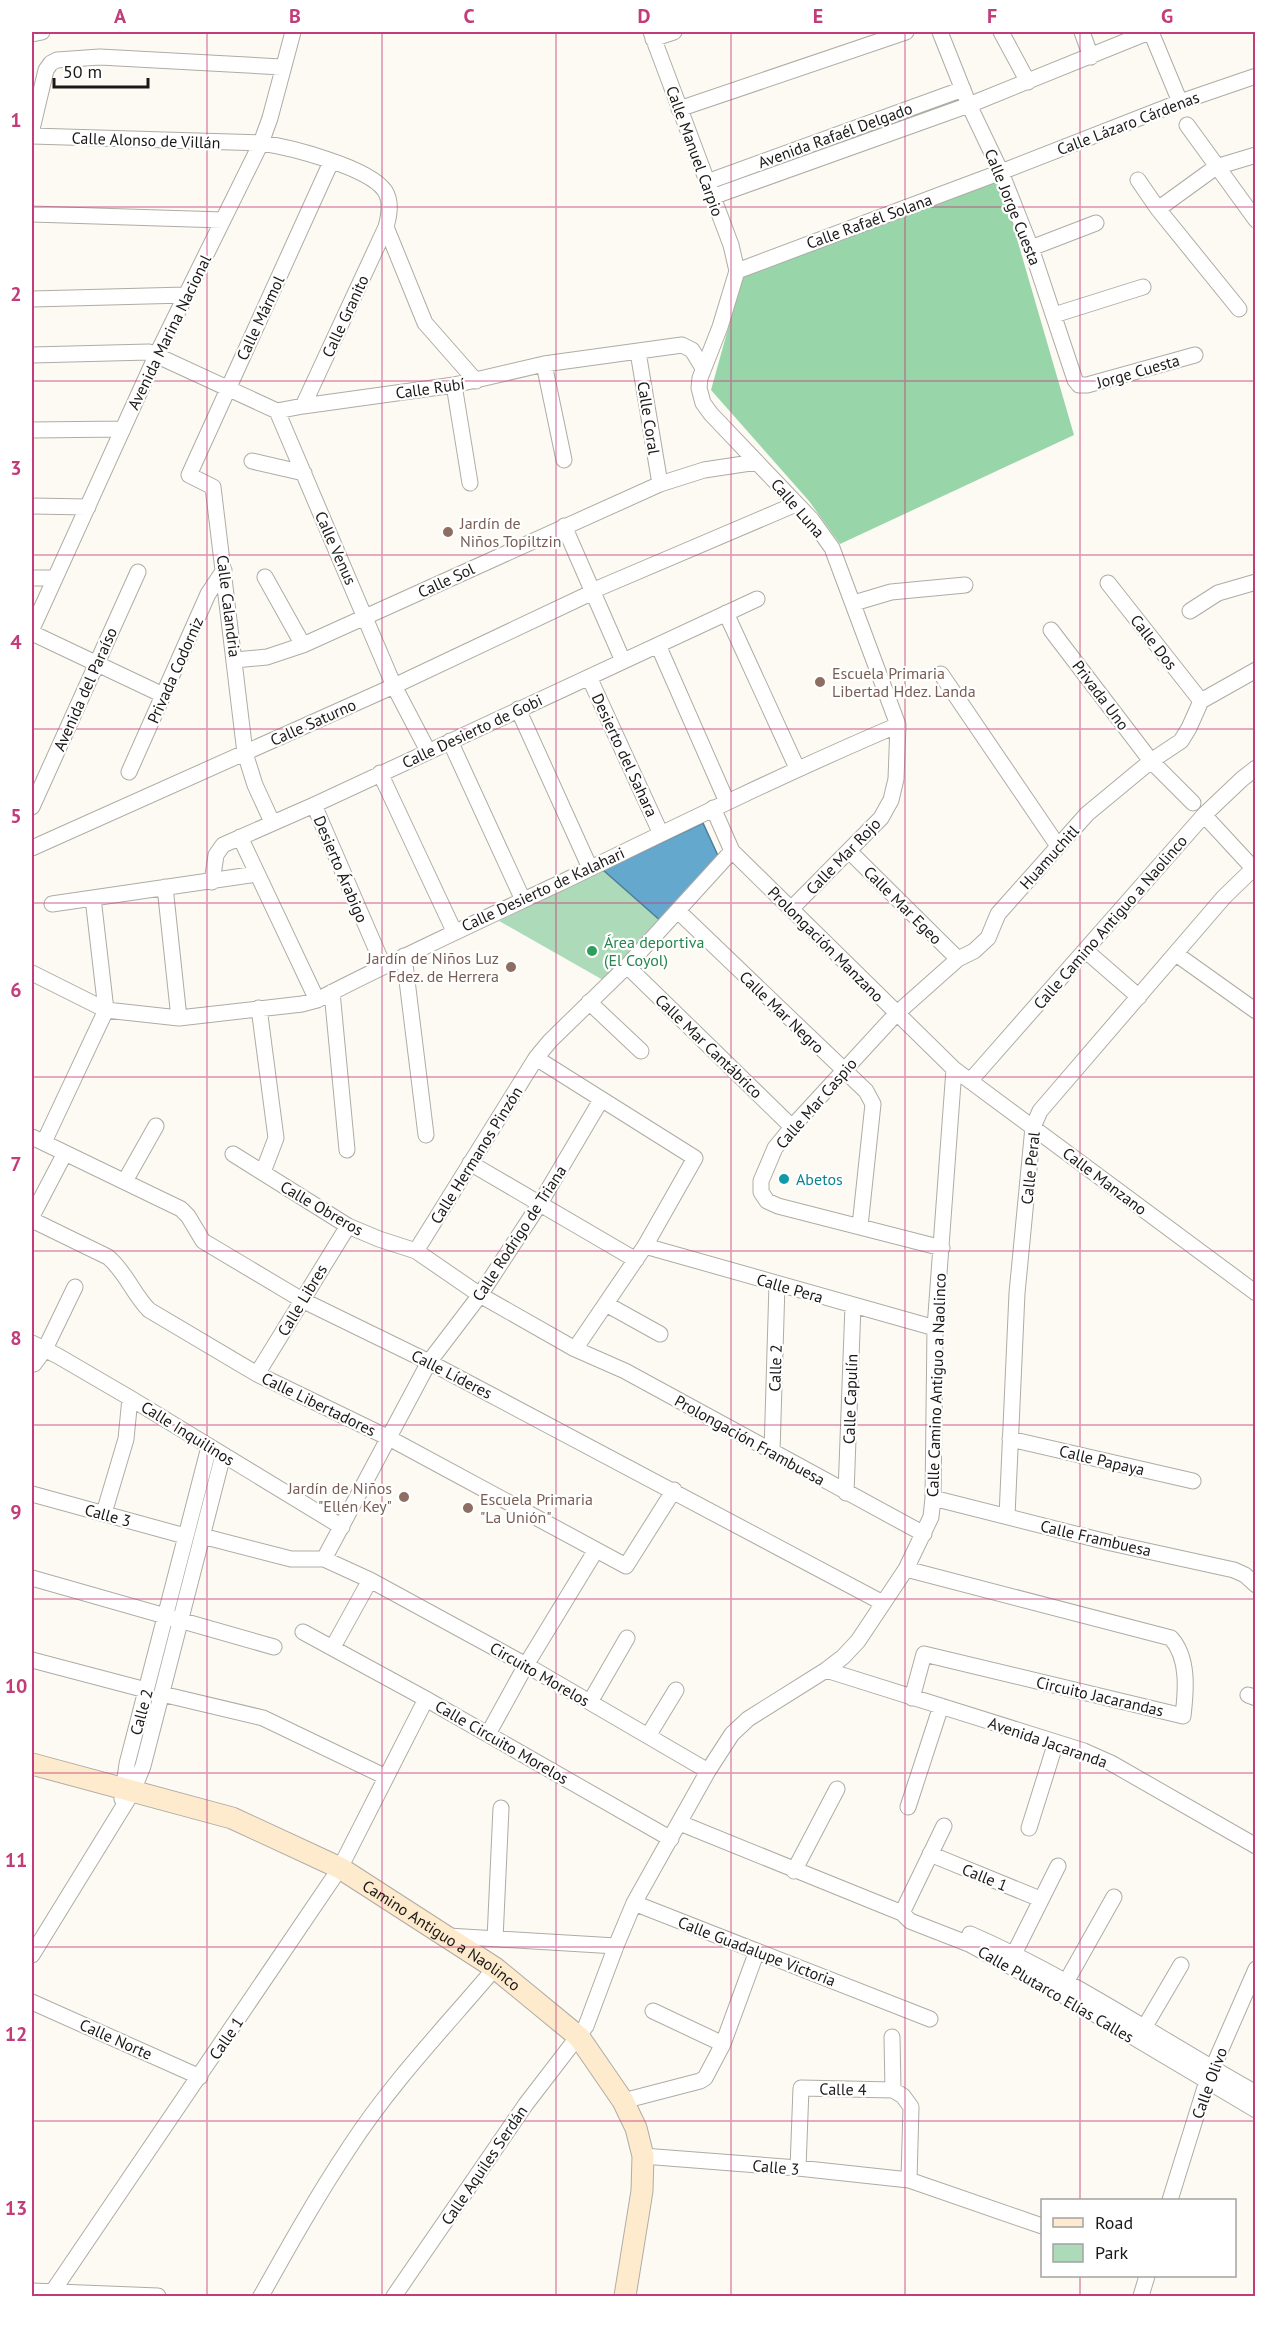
<svg xmlns="http://www.w3.org/2000/svg" width="1287" height="2328" viewBox="0 0 1287 2328" font-family="'PT Sans',sans-serif">
	<style>
		.green { fill: #addbba }
		.forest { fill: #98d6aa }
		.water { fill: #64a8ce; stroke: #4e7d97; stroke-width: 1.5 }
		.lines { fill: none; stroke-linecap: round; stroke-linejoin: round }
		.street-casing { stroke: #aeaca5; stroke-width: 17 }
		.secondary-casing { stroke: #aeaca5; stroke-width: 23 }
		.street { stroke: #fff; stroke-width: 15 }
		.secondary { stroke: #feebce; stroke-width: 21 }
		.grid { fill: none; stroke: #c33c7a; stroke-width: 1.5; stroke-opacity: 0.55 }
		.education-dot { fill: #8d6e63; stroke: #fff; stroke-width: 2 }
		.leisure-dot { fill: #2e9e5b; stroke: #fff; stroke-width: 2 }
		.culture-dot { fill: #0f9aa8; stroke: #fff; stroke-width: 2 }
		.labels { text-anchor: middle; dominant-baseline: central; stroke-width: 4.5; stroke-linejoin: round; paint-order: stroke }
		.street-label { font-size: 16px; fill: #1a1917; stroke: #fff }
		.education-label { font-size: 16px; fill: #785e54; stroke: #fff; text-anchor: start }
		.leisure-label { font-size: 16px; fill: #27864d; stroke: #fff; text-anchor: start }
		.culture-label { font-size: 16px; fill: #0d838f; stroke: #fff; text-anchor: start }
		.neatline { fill: none; stroke: #c33c7a; stroke-width: 2 }
		.grid-label { font-size: 20px; text-anchor: middle; font-weight: bold; fill: #c33c7a }
	</style>
	<rect width="100%" height="100%" fill="#fcfaf2"/>
	<!-- green -->
	<path class="green" d="M 603,870 L 662,922 L 603,980 L 499,921 Z"/>
	<!-- forest -->
	<path class="forest" d="M 999,177 L 1074,435 L 840,544 L 809,501 L 711,390 L 743,275 Z"/>
	<!-- water -->
	<path class="water" d="M 703,823 L 720,860 L 662,922 L 603,870 Z"/>
	<g class="lines">
		<!-- street casing -->
		<g class="street-casing">
			<path id="street" d="M 651,32 L 731,245 L 737,271
				M 940,32 L 969,105 L 1001,172 L 1031,248 L 1075,380 L 1079,385 L 1087,385 L 1195,355
				M 1001,32 L 1028,82
				M 1082,32 L 1091,57
				M 1151,32 L 1180,102
				M 32,34 L 42,32
				M 653,39 L 674,32
				M 679,109 L 906,32
				M 1187,125 L 1256,220
				M 32,129 L 46,70 L 51,63 L 57,60 L 100,57 L 282,67
				M 32,136 L 261,143 C 289,147 369,167 385,191 C 392,202 389,216 386,227 L 303,406
				M 1138,180 L 1158,209 L 1239,309
				M 707,182 L 963,89
				M 712,197 L 969,105 L 1149,32
				M 1158,209 L 1216,167 L 1256,155
				M 32,214 L 223,220
				M 386,227 L 425,323 L 476,381
				M 1031,248 L 1096,223
				M 737,271 L 720,327 L 700,378 L 699,388 L 703,403 L 711,414 L 812,520 L 832,548 L 898,725 L 896,779 L 891,800 L 881,818 L 791,909
				M 737,271 L 1001,172 L 1180,102 L 1256,76
				M 32,299 L 186,295
				M 1054,315 L 1143,287
				M 638,352 L 660,484
				M 32,355 L 149,352 L 277,411 L 303,406 L 454,385 L 544,364 L 682,345 L 692,350 L 703,368
				M 544,364 L 564,460
				M 454,385 L 470,483
				M 277,411 L 394,686 L 428,751
				M 32,430 L 123,429
				M 252,461 L 304,473
				M 32,506 L 88,507
				M 564,526 L 623,661
				M 265,577 L 303,645
				M 32,578 L 55,578
				M 1108,583 L 1201,701
				M 599,588 L 796,504
				M 854,603 L 891,592 L 965,585
				M 1190,611 L 1218,593 L 1256,582
				M 726,613 L 797,768
				M 32,629 L 156,356 L 261,143 L 270,118 L 293,32
				M 1051,630 L 1151,761 L 1193,803
				M 32,633 L 163,695
				M 658,645 L 727,802
				M 235,660 L 267,657 L 303,645 L 660,484 L 704,470 L 757,462
				M 941,674 L 1058,846
				M 589,677 L 661,834
				M 1201,701 L 1256,670
				M 518,709 L 590,868
				M 450,741 L 523,900
				M 129,772 L 208,594 L 224,570
				M 380,773 L 454,931
				M 314,805 L 383,965
				M 32,807 L 138,572
				M 713,808 L 732,851 L 954,1069 L 1256,1293
				M 1204,815 L 1253,868
				M 272,822 L 255,785 L 245,753 L 213,487 L 189,475 L 331,162
				M 240,837 L 317,1000
				M 32,848 L 394,686 L 593,592
				M 849,851 L 958,959
				M 212,882 L 216,855 L 223,845 L 314,805 L 757,599
				M 165,887 L 179,1018
				M 52,904 L 257,874
				M 678,911 L 866,1091 L 873,1104 L 860,1226
				M 1085,950 L 1139,997
				M 1176,954 L 1256,1011
				M 404,956 L 426,1135
				M 627,966 L 792,1127
				M 32,973 L 106,1010 L 179,1018 L 302,1004 L 317,1000 C 396,959 477,922 558,884 C 671,829 783,774 898,725
				M 332,992 L 347,1150
				M 589,1002 L 641,1051
				M 259,1008 L 276,1138 L 263,1172
				M 536,1058 L 695,1158 L 645,1246 L 575,1349
				M 970,1081 L 1204,815 L 1242,779 L 1256,768
				M 32,1137 L 181,1209 L 188,1216 L 203,1241 L 302,1300 L 429,1362 L 883,1603
				M 44,1142 L 106,1010 L 93,898
				M 233,1154 L 348,1226 L 379,1239 L 416,1251 L 480,1295 L 575,1349 L 625,1371 L 924,1534
				M 470,1163 L 636,1260
				M 125,1181 L 156,1126
				M 32,1216 L 65,1153
				M 32,1220 L 108,1257 C 126,1272 133,1294 149,1310 L 257,1374 L 389,1438 L 626,1566 L 674,1490
				M 645,1246 L 935,1328
				M 942,1248 L 778,1206 L 767,1201 L 761,1192 L 761,1181 L 775,1148 L 792,1127 L 896,1014 L 958,959 L 974,951 L 988,938 L 998,914 L 1087,814 L 1151,761 L 1181,741 L 1189,728 L 1201,701
				M 416,1251 L 536,1058 L 550,1041 L 627,966 L 732,851
				M 606,1304 L 660,1334
				M 32,1343 L 58,1356 L 130,1398 L 342,1527
				M 32,1364 L 34,1364 L 45,1349 L 75,1287
				M 257,1374 L 348,1226
				M 1010,1439 L 1193,1481
				M 772,1452 L 777,1284
				M 846,1493 L 853,1305
				M 32,1494 L 185,1536
				M 933,1498 L 1111,1543 L 1234,1570 L 1245,1575 L 1256,1585
				M 104,1513 L 126,1439 L 130,1398
				M 1007,1516 L 1017,1293 L 1033,1127 L 1040,1111 L 1224,897 L 1256,866
				M 202,1536 L 291,1559 L 324,1559 L 370,1580 L 526,1665 L 708,1771
				M 324,1559 L 429,1362 L 480,1295 L 539,1205 L 601,1100
				M 906,1569 L 1171,1638 C 1189,1658 1186,1691 1183,1716 L 924,1654 L 912,1698
				M 32,1578 L 274,1647
				M 303,1632 L 426,1699 L 671,1839
				M 333,1647 L 370,1580
				M 32,1660 L 146,1690
				M 826,1670 L 1084,1751 L 1111,1763 L 1256,1846
				M 162,1694 L 263,1718 L 386,1777
				M 1248,1695 L 1256,1698
				M 590,1702 L 627,1638
				M 488,1734 L 526,1665 L 596,1550
				M 648,1736 L 676,1690
				M 122,1799 L 127,1764 L 209,1447
				M 908,1807 L 941,1706
				M 680,1823 L 902,1913 L 910,1921 L 969,1944 L 1059,1993 L 1256,2110
				M 1029,1828 L 1056,1742
				M 930,1854 L 1040,1899
				M 794,1871 L 837,1789
				M 634,1903 L 930,2019
				M 902,1913 L 944,1826
				M 970,1934 C 1070,1977 1161,2040 1256,2093
				M 448,1936 L 616,1946
				M 495,1939 L 501,1808
				M 32,1955 L 133,1791 L 143,1766 L 223,1455
				M 1010,1962 L 1058,1866
				M 1061,1991 L 1114,1897
				M 32,2002 L 200,2077
				M 653,2011 L 723,2044
				M 1144,2028 L 1181,1965
				M 892,2037 L 893,2090 L 903,2096 L 911,2107 L 909,2180
				M 623,2101 L 700,2081 L 705,2078 L 723,2044 L 757,1951
				M 643,2156 L 798,2168 L 909,2180 L 1042,2226
				M 798,2168 L 801,2088 L 893,2090
				M 1170,2200 L 1207,2081 L 1256,1969
				M 32,2291 L 158,2296
				M 53,2291 L 340,1868 L 426,1699
				M 261,2296 C 289,2246 317,2196 349,2148 C 391,2083 446,2026 495,1968
				M 394,2296 L 526,2104 L 586,2026 L 616,1946 L 634,1903 L 708,1771 L 732,1734 L 748,1719 L 826,1670 L 843,1657 L 858,1641 L 906,1569 L 931,1517 L 933,1498 L 935,1328 L 954,1069
				M 1141,2296 L 1147,2276"/>
		</g>
		<!-- secondary casing -->
		<g class="secondary-casing">
			<g id="secondary">
				<path id="s1" d="M 32,1764 L 232,1818 L 340,1868 L 495,1968 L 579,2037 L 623,2101 L 636,2128 L 643,2156 L 642,2191 L 625,2296"/>
			</g>
		</g>
		<!-- street -->
		<use href="#street" class="street"/>
		<!-- secondary -->
		<use href="#secondary" class="secondary"/>
	</g>
	<!-- grid -->
	<path class="grid" d="M 207,32 L 207,2296M 382,32 L 382,2296M 556,32 L 556,2296M 731,32 L 731,2296M 905,32 L 905,2296M 1080,32 L 1080,2200M 32,207 L 1256,207M 32,381 L 1256,381M 32,555 L 1256,555M 32,729 L 1256,729M 32,903 L 1256,903M 32,1077 L 1256,1077M 32,1251 L 1256,1251M 32,1425 L 1256,1425M 32,1599 L 1256,1599M 32,1773 L 1256,1773M 32,1947 L 1256,1947M 32,2121 L 1256,2121M 1080,2276 L 1080,2296"/>
	<!-- markers -->
	<g class="education-dot">
		<circle cx="448" cy="532" r="6"/>
		<circle cx="820" cy="682" r="6"/>
		<circle cx="511" cy="967" r="6"/>
		<circle cx="404" cy="1497" r="6"/>
		<circle cx="468" cy="1508" r="6"/>
	</g>
	<circle class="leisure-dot" cx="592" cy="951" r="6"/>
	<circle class="culture-dot" cx="784" cy="1179" r="6"/>
	<g class="labels">
		<!-- street labels -->
		<g class="street-label">
			<text transform="translate(1128 123) rotate(-21)">Calle Lázaro Cárdenas</text>
			<text transform="translate(835 135) rotate(-20)">Avenida Rafaél Delgado</text>
			<text transform="translate(146 140) rotate(2)">Calle Alonso de Villán</text>
			<text transform="translate(695 151) rotate(70)">Calle Manuel Carpio</text>
			<text transform="translate(1013 207) rotate(68)">Calle Jorge Cuesta</text>
			<text transform="translate(869 221) rotate(-20)">Calle Rafaél Solana</text>
			<text transform="translate(345 316) rotate(-65)">Calle Granito</text>
			<text transform="translate(260 318) rotate(-65)">Calle Mármol</text>
			<text transform="translate(169 332) rotate(-64)">Avenida Marina Nacional</text>
			<text transform="translate(1138 371) rotate(-16)">Jorge Cuesta</text>
			<text transform="translate(430 388) rotate(-8)">Calle Rubí</text>
			<text transform="translate(649 418) rotate(81)">Calle Coral</text>
			<text transform="translate(798 508) rotate(49)">Calle Luna</text>
			<text transform="translate(336 548) rotate(66)">Calle Venus</text>
			<text transform="translate(446 580) rotate(-25)">Calle Sol</text>
			<text transform="translate(229 606) rotate(83)">Calle Calandria</text>
			<text transform="translate(1154 642) rotate(52)">Calle Dos</text>
			<text transform="translate(175 670) rotate(-66)">Privada Codorniz</text>
			<text transform="translate(85 689) rotate(-66)">Avenida del Paraíso</text>
			<text transform="translate(1101 695) rotate(53)">Privada Uno</text>
			<text transform="translate(313 722) rotate(-24)">Calle Saturno</text>
			<text transform="translate(472 731) rotate(-25)">Calle Desierto de Gobi</text>
			<text transform="translate(625 755) rotate(65)">Desierto del Sahara</text>
			<text transform="translate(843 856) rotate(-46)">Calle Mar Rojo</text>
			<text transform="translate(1049 857) rotate(-48)">Huamuchitl</text>
			<text transform="translate(341 869) rotate(67)">Desierto Árabigo</text>
			<text transform="translate(543 889) rotate(-25)">Calle Desierto de Kalahari</text>
			<text transform="translate(903 905) rotate(45)">Calle Mar Egeo</text>
			<text transform="translate(1110 922) rotate(-49)">Calle Camino Antiguo a Naolinco</text>
			<text transform="translate(826 944) rotate(45)">Prolongación Manzano</text>
			<text transform="translate(782 1012) rotate(44)">Calle Mar Negro</text>
			<text transform="translate(709 1046) rotate(44)">Calle Mar Cantábrico</text>
			<text transform="translate(816 1103) rotate(-49)">Calle Mar Caspio</text>
			<text transform="translate(476 1155) rotate(-58)">Calle Hermanos Pinzón</text>
			<text transform="translate(1030 1168) rotate(-84)">Calle Peral</text>
			<text transform="translate(1105 1181) rotate(37)">Calle Manzano</text>
			<text transform="translate(322 1208) rotate(30)">Calle Obreros</text>
			<text transform="translate(519 1233) rotate(-57)">Calle Rodrigo de Triana</text>
			<text transform="translate(790 1288) rotate(16)">Calle Pera</text>
			<text transform="translate(302 1300) rotate(-59)">Calle Libres</text>
			<text transform="translate(775 1368) rotate(-88)">Calle 2</text>
			<text transform="translate(452 1374) rotate(27)">Calle Líderes</text>
			<text transform="translate(936 1385) rotate(-88)">Calle Camino Antiguo a Naolinco</text>
			<text transform="translate(850 1399) rotate(-88)">Calle Capulín</text>
			<text transform="translate(319 1404) rotate(26)">Calle Libertadores</text>
			<text transform="translate(188 1433) rotate(32)">Calle Inquilinos</text>
			<text transform="translate(750 1440) rotate(29)">Prolongación Frambuesa</text>
			<text transform="translate(1102 1460) rotate(13)">Calle Papaya</text>
			<text transform="translate(108 1515) rotate(15)">Calle 3</text>
			<text transform="translate(1096 1538) rotate(13)">Calle Frambuesa</text>
			<text transform="translate(540 1674) rotate(30)">Circuito Morelos</text>
			<text transform="translate(1100 1696) rotate(13)">Circuito Jacarandas</text>
			<text transform="translate(141 1712) rotate(-75)">Calle 2</text>
			<text transform="translate(502 1742) rotate(30)">Calle Circuito Morelos</text>
			<text transform="translate(1048 1742) rotate(19)">Avenida Jacaranda</text>
			<text transform="translate(985 1877) rotate(22)">Calle 1</text>
			<text stroke="none"><textPath href="#s1" startOffset="448">Camino Antiguo a Naolinco</textPath></text>
			<text transform="translate(757 1951) rotate(21)">Calle Guadalupe Victoria</text>
			<text transform="translate(1056 1994) rotate(30)">Calle Plutarco Elías Calles</text>
			<text transform="translate(226 2038) rotate(-56)">Calle 1</text>
			<text transform="translate(116 2039) rotate(24)">Calle Norte</text>
			<text transform="translate(1209 2083) rotate(-70)">Calle Olivo</text>
			<text transform="translate(843 2089) rotate(1)">Calle 4</text>
			<text transform="translate(484 2165) rotate(-56)">Calle Aquiles Serdán</text>
			<text transform="translate(776 2167) rotate(5)">Calle 3</text>
		</g>
		<!-- education labels -->
		<g class="education-label">
			<text x="460" y="523">Jardín de<tspan x="460" dy="18">Niños Topiltzin</tspan></text>
			<text x="832" y="673">Escuela Primaria<tspan x="832" dy="18">Libertad Hdez. Landa</tspan></text>
			<text x="499" y="958" text-anchor="end">Jardín de Niños Luz<tspan x="499" dy="18">Fdez. de Herrera</tspan></text>
			<text x="392" y="1488" text-anchor="end">Jardín de Niños<tspan x="392" dy="18">"Ellen Key"</tspan></text>
			<text x="480" y="1499">Escuela Primaria<tspan x="480" dy="18">"La Unión"</tspan></text>
		</g>
		<!-- leisure labels -->
		<g class="leisure-label">
			<text x="604" y="942">Área deportiva<tspan x="604" dy="18">(El Coyol)</tspan></text>
		</g>
		<!-- culture labels -->
		<g class="culture-label">
			<text x="796" y="1179">Abetos</text>
		</g>
	</g>
	<!-- border -->
	<rect width="1287" height="2328" fill="none" stroke="#ffffff" stroke-width="66"/>
	<!-- legend -->
	<rect x="1041" y="2199" width="195" height="78" fill="#ffffff" stroke="#a3a3a2" stroke-width="1.5"/>
	<rect x="1053" y="2218" width="30" height="9" fill="#feebce" stroke="#a3a3a2" stroke-width="1.5"/>
	<text x="1095" y="2229" font-size="18" fill="#1a1917">Road</text>
	<rect x="1053" y="2244" width="30" height="18" fill="#addbba" stroke="#a3a3a2" stroke-width="1.5"/>
	<text x="1095" y="2259" font-size="18" fill="#1a1917">Park</text>
	<!-- scale -->
	<path d="M54 78v9h94v-9" fill="none" stroke="#1a1917" stroke-width="3"/>
	<text x="63" y="78" font-size="18" fill="#1a1917" stroke="#ffffff" stroke-width="4.5" paint-order="stroke">50 m</text>
	<rect x="33" y="33" width="1221" height="2262" class="neatline"/>
	<g class="grid-label">
		<text x="120" y="23">A</text>
		<text x="295" y="23">B</text>
		<text x="469" y="23">C</text>
		<text x="644" y="23">D</text>
		<text x="818" y="23">E</text>
		<text x="992" y="23">F</text>
		<text x="1167" y="23">G</text>
		<text x="16" y="127">1</text>
		<text x="16" y="301">2</text>
		<text x="16" y="475">3</text>
		<text x="16" y="649">4</text>
		<text x="16" y="823">5</text>
		<text x="16" y="997">6</text>
		<text x="16" y="1171">7</text>
		<text x="16" y="1345">8</text>
		<text x="16" y="1519">9</text>
		<text x="16" y="1693">10</text>
		<text x="16" y="1867">11</text>
		<text x="16" y="2041">12</text>
		<text x="16" y="2215">13</text>
	</g>
</svg>
